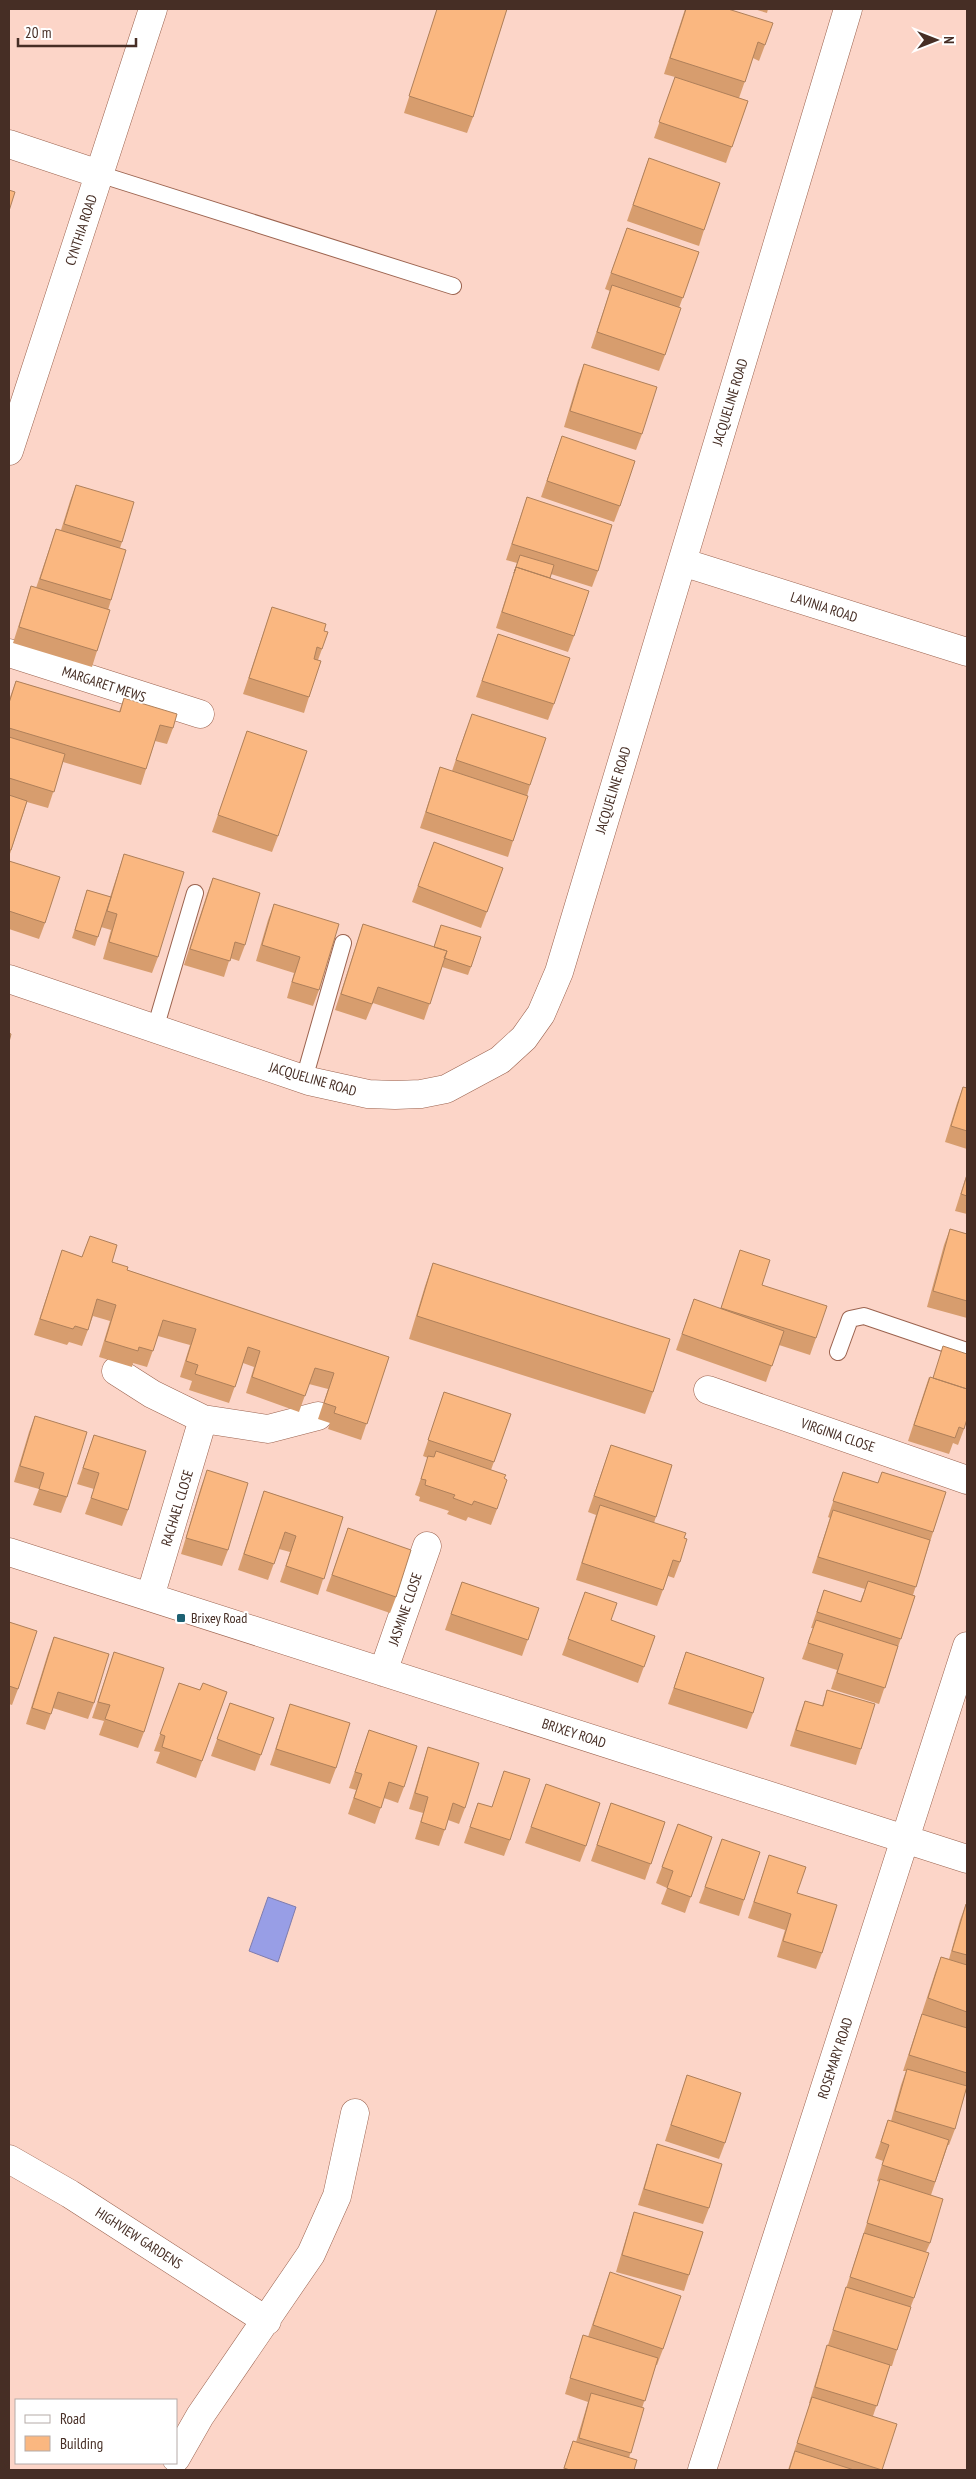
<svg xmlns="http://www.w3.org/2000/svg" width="976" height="2479" viewBox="0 0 976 2479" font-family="'PT Sans Narrow',sans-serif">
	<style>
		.water { fill: #989ee6; stroke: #7f7cac }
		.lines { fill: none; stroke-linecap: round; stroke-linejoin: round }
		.lane-casing { stroke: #9b634f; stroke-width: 18 }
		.street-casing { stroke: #9b634f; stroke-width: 29 }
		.lane { stroke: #fff; stroke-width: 16 }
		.street { stroke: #fff; stroke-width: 28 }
		.wall { fill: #d79d6e }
		.building { fill: #fab780; stroke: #af805a }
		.poi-dot { fill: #1d6173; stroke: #fff; stroke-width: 2 }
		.labels { text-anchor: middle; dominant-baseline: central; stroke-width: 4; stroke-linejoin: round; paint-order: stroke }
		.street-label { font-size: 14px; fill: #462e25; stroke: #fff }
		.poi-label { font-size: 14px; fill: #462e25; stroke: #fff; text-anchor: start }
	</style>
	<rect width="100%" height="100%" fill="#fcd5c8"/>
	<!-- water -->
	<path class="water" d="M 268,1897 L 296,1907 L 278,1962 L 249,1951 Z"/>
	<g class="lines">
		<!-- lane casing -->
		<g class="lane-casing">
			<path id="lane" d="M 99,174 L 453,286
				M 155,1029 L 195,893
				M 304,1079 L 343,943
				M 838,1352 L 850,1319 L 864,1316 L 967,1351"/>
		</g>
		<!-- street casing -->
		<g class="street-casing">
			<path id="street" d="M 9,144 L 99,174
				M 9,451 L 153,9
				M 682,562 L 967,652
				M 9,653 L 200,714
				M 9,979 L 309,1081 L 368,1094 L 395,1095 L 421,1094 L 446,1089 L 500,1060 L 524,1038 L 541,1014 L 559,972 L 848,9
				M 116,1371 L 152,1394 L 203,1419
				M 708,1390 L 967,1480
				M 9,1552 L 967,1859
				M 150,1597 L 203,1419 L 268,1429 L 318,1416
				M 383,1672 L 427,1546
				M 9,2159 L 70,2194 L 267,2321
				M 176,2458 L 200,2416 L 311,2254 L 337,2196 L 355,2113
				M 702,2470 L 967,1646"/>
		</g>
		<!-- lane -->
		<use href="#lane" class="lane"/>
		<!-- street -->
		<use href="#street" class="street"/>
	</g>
	<!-- wall -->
	<path class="wall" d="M 437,9 L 507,9 L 473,117 L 467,133 L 404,113 Z
		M 685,9 L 728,9 L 765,45 L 759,61 L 753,58 L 739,98 L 748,101 L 726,163 L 654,138 L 675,77 L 664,74 Z
		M 754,9 L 768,9 L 767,13 Z
		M 649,158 L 704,230 L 699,246 L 627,221 Z
		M 627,228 L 699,252 L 679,308 L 665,355 L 659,371 L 591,348 L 610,291 L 605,289 Z
		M 584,364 L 642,434 L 636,450 L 564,427 L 578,380 Z
		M 562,436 L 620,506 L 614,522 L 541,497 Z
		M 76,485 L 122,542 L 120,548 L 111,600 L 108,610 L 97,651 L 92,667 L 13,643 L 26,602 L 31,586 L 36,588 L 56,529 L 61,530 L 70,501 Z
		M 527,497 L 598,571 L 592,587 L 551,574 L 550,578 L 574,636 L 568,652 L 496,628 L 517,563 L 506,560 Z
		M 272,607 L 322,649 L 318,660 L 309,697 L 304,713 L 243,694 Z
		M 498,634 L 554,704 L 548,720 L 476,697 Z
		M 16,681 L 119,712 L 124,698 L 173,728 L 167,744 L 155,741 L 146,769 L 141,785 L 63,762 L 48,808 L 27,802 L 9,857 L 9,700 Z
		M 466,730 L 530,785 L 527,796 L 513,841 L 508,857 L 420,828 L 440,767 L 452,771 Z
		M 247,731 L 278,836 L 272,852 L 212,832 Z
		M 434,842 L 503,868 L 481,928 L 412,902 Z
		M 124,854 L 158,957 L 152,973 L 103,959 L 111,930 L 101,927 L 95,946 L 72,938 L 87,890 L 110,897 Z
		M 9,861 L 45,923 L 39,939 L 9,929 Z
		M 213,878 L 245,945 L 239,961 L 230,958 L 224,977 L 184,965 L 207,894 Z
		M 274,904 L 319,990 L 313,1006 L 287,998 L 294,973 L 256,961 L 268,920 Z
		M 363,924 L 434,947 L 441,925 L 471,967 L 468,975 L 442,967 L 424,1020 L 373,1003 L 366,1020 L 335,1010 Z
		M 963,1087 L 967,1088 L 967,1149 L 945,1142 L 957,1103 Z
		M 967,1173 L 967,1214 L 955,1211 Z
		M 950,1229 L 967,1234 L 967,1318 L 927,1307 L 944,1245 Z
		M 90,1236 L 112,1262 L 127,1270 L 389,1357 L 361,1440 L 328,1429 L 330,1423 L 318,1419 L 328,1389 L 309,1384 L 299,1412 L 246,1393 L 254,1367 L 243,1363 L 229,1403 L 189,1390 L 192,1381 L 180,1377 L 190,1345 L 179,1342 L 158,1336 L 147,1367 L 133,1363 L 132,1367 L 99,1357 L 110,1321 L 93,1316 L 82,1346 L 69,1342 L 67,1345 L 34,1335 L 62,1250 L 82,1257 Z
		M 740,1250 L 762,1285 L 816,1338 L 810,1355 L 779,1345 L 766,1382 L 676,1350 L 694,1299 L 721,1309 Z
		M 433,1263 L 653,1392 L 645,1414 L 409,1339 L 425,1286 Z
		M 929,1377 L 964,1429 L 958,1445 L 953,1443 L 949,1454 L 908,1441 Z
		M 444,1392 L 511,1414 L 491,1470 L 504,1478 L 497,1509 L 491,1525 L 468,1517 L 466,1521 L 447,1514 L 449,1511 L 419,1501 L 420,1497 L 415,1495 L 428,1458 L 423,1456 Z
		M 35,1416 L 67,1497 L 61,1513 L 33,1505 L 39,1489 L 14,1482 L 29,1432 Z
		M 94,1435 L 128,1510 L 122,1526 L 85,1514 L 94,1489 L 77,1484 Z
		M 611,1445 L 672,1465 L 654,1523 L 680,1562 L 674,1578 L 668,1576 L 657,1606 L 576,1580 L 596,1515 L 588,1512 Z
		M 207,1471 L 228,1550 L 222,1566 L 181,1554 L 201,1487 Z
		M 843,1472 L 878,1483 L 946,1492 L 913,1595 L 915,1596 L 879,1704 L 831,1689 L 837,1670 L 802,1659 L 813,1628 L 811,1628 L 824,1590 L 860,1602 L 865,1589 L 812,1573 L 830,1518 L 828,1517 Z
		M 264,1491 L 343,1517 L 318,1595 L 280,1582 L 290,1552 L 279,1549 L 268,1580 L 238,1570 Z
		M 348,1528 L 396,1597 L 390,1613 L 326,1591 Z
		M 462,1582 L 539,1608 L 522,1656 L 445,1630 Z
		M 585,1592 L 611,1620 L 655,1636 L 638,1683 L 562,1655 Z
		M 9,1622 L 18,1689 L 12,1705 L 9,1704 Z
		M 54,1637 L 94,1703 L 88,1719 L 53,1708 L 45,1730 L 26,1724 L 48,1653 Z
		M 114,1652 L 144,1732 L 138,1748 L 99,1735 L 104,1721 L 92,1718 Z
		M 686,1652 L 753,1713 L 747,1729 L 668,1704 Z
		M 179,1683 L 200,1690 L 227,1692 L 196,1778 L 156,1763 L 160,1752 L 154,1751 Z
		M 827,1690 L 861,1749 L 856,1765 L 790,1746 L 799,1717 L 805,1701 L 822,1706 Z
		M 230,1703 L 274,1718 L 255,1771 L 211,1756 Z
		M 290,1704 L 336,1768 L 330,1784 L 270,1765 Z
		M 369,1730 L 404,1787 L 398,1803 L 384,1798 L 375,1824 L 348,1814 L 356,1790 L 349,1788 Z
		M 428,1747 L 465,1808 L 459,1824 L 448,1820 L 439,1846 L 415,1839 L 423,1813 L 409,1809 L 423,1763 Z
		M 546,1784 L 586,1846 L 580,1862 L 525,1843 Z
		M 478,1803 L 510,1840 L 504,1856 L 464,1843 Z
		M 611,1803 L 665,1822 L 645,1880 L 591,1861 Z
		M 678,1824 L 712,1837 L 685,1913 L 661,1904 L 667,1888 L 656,1883 Z
		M 722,1839 L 744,1900 L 739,1916 L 699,1903 Z
		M 769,1855 L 797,1893 L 822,1953 L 816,1969 L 777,1957 L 785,1930 L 748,1918 Z
		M 966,1904 L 967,1905 L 967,2091 L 966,2090 L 955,2129 L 949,2145 L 948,2145 L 931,2195 L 930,2243 L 926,2252 L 914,2298 L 908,2314 L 897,2350 L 892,2366 L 890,2366 L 873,2416 L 882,2470 L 788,2470 L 810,2403 L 809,2403 L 822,2361 L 828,2345 L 880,2182 L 877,2181 L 883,2161 L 875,2158 L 888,2120 L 891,2121 L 901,2085 L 906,2071 L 903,2071 L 935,1973 L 941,1957 L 949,1959 L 960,1920 Z
		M 687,2075 L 725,2143 L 719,2159 L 665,2141 Z
		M 657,2144 L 709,2208 L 703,2224 L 638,2205 Z
		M 634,2212 L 689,2275 L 684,2291 L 616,2272 L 629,2228 Z
		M 610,2272 L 663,2349 L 657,2365 L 656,2365 L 642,2408 L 629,2458 L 634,2470 L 563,2470 L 573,2441 L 576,2442 L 588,2402 L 565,2394 L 578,2351 L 583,2335 L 588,2337 Z"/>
	<!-- building -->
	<path class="building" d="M 437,9 L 507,9 L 473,117 L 409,96 Z
		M 686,9 L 728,9 L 773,23 L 765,45 L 758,42 L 745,82 L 670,58 Z
		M 675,77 L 748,101 L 732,147 L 659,122 Z
		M 649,158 L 720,183 L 704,230 L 633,205 Z
		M 9,190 L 15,192 L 9,211 Z
		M 627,228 L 699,252 L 683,298 L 611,273 Z
		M 612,285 L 681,308 L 665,355 L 597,332 Z
		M 584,364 L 657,387 L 642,434 L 570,411 Z
		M 562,436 L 635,461 L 620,506 L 547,481 Z
		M 76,485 L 134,502 L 122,542 L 64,524 Z
		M 527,497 L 612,525 L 598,571 L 512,544 Z
		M 56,529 L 126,550 L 111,600 L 40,579 Z
		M 520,555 L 554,565 L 550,578 L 516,567 L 514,573 Z
		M 516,567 L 589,591 L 574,636 L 502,612 Z
		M 31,586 L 110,610 L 97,651 L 19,627 Z
		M 272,607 L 326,624 L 324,631 L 328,632 L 322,649 L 317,647 L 314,659 L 321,661 L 309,697 L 249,678 Z
		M 498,634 L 570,658 L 554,704 L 482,681 Z
		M 16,681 L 120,712 L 124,698 L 177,714 L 173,728 L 160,725 L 146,769 L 9,728 L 9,703 Z
		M 472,714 L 546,738 L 530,785 L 456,760 Z
		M 247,731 L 307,751 L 278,836 L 218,815 Z
		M 9,737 L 65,754 L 54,792 L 9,778 Z
		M 440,767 L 528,796 L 513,841 L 426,812 Z
		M 9,795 L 27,801 L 11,850 L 9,850 Z
		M 434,842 L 503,868 L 487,912 L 418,886 Z
		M 124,854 L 184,872 L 158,957 L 109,942 L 117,914 L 107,911 Z
		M 9,861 L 60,877 L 45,923 L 9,911 Z
		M 213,878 L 260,893 L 245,945 L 235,942 L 230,961 L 190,949 Z
		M 87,890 L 111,897 L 98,937 L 75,930 Z
		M 274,904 L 339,924 L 319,990 L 292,982 L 300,957 L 262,945 Z
		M 363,924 L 447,951 L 430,1004 L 378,987 L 372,1004 L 341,994 Z
		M 441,925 L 481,937 L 471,967 L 444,958 L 447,951 L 434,947 Z
		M 9,1033 L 11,1034 L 9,1042 Z
		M 963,1087 L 967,1088 L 967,1131 L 951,1126 Z
		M 967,1175 L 967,1196 L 961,1194 Z
		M 950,1229 L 967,1234 L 967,1301 L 933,1291 Z
		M 90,1236 L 117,1245 L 112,1262 L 128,1267 L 127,1270 L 389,1357 L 367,1424 L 334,1413 L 336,1407 L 324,1403 L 334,1373 L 315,1368 L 305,1396 L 252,1377 L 260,1351 L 248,1347 L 235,1387 L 195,1374 L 198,1365 L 186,1361 L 196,1329 L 163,1320 L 153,1351 L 139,1347 L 138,1351 L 105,1341 L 116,1305 L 97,1299 L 88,1330 L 75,1326 L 73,1329 L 40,1319 L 62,1250 L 82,1257 Z
		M 740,1250 L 770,1260 L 762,1285 L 827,1306 L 816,1338 L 721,1308 Z
		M 433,1263 L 670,1339 L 653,1392 L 417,1316 Z
		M 694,1299 L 784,1331 L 772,1366 L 682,1334 Z
		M 943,1346 L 967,1354 L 967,1389 L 933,1378 Z
		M 930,1377 L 967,1389 L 967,1419 L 964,1429 L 959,1427 L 955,1438 L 914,1425 Z
		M 444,1392 L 511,1414 L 494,1462 L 428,1440 Z
		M 35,1416 L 87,1432 L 67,1497 L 39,1489 L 44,1473 L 20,1466 Z
		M 94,1435 L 146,1451 L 128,1510 L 91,1498 L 99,1473 L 83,1468 Z
		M 611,1445 L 672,1465 L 656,1517 L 594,1496 Z
		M 436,1451 L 506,1475 L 504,1478 L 507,1480 L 497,1509 L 474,1501 L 472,1505 L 453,1498 L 455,1495 L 425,1485 L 426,1480 L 421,1479 L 428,1456 L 434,1457 Z
		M 207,1470 L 248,1483 L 228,1550 L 186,1538 Z
		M 843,1472 L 878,1483 L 882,1472 L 946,1492 L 933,1532 L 833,1501 Z
		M 264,1491 L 343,1517 L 324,1579 L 286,1566 L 296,1536 L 285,1532 L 274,1564 L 244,1554 Z
		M 600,1505 L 686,1533 L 684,1538 L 687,1539 L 680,1562 L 673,1560 L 663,1590 L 582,1563 Z
		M 833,1510 L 930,1540 L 916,1587 L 818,1557 Z
		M 348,1528 L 411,1550 L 396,1597 L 332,1575 Z
		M 868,1581 L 915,1596 L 901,1639 L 817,1612 L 824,1590 L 861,1602 Z
		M 462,1582 L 539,1608 L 528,1640 L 451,1614 Z
		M 585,1592 L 617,1603 L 611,1620 L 655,1636 L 644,1667 L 568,1639 Z
		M 816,1620 L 898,1646 L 885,1688 L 837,1673 L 843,1654 L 808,1643 Z
		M 9,1622 L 37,1631 L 18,1689 L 9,1686 Z
		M 54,1637 L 109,1654 L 94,1703 L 58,1692 L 51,1714 L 32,1708 Z
		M 114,1652 L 164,1668 L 144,1732 L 105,1719 L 110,1705 L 98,1702 Z
		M 686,1652 L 764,1678 L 753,1713 L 674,1688 Z
		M 179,1683 L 200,1690 L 203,1683 L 227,1692 L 202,1761 L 162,1747 L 165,1736 L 160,1734 Z
		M 827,1690 L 875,1704 L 861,1749 L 796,1730 L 805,1701 L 823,1706 Z
		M 230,1703 L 274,1718 L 261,1755 L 217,1739 Z
		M 290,1704 L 350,1723 L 336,1768 L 276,1749 Z
		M 369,1730 L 417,1746 L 404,1787 L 389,1782 L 381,1808 L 354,1798 L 362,1774 L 355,1772 Z
		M 428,1747 L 479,1763 L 465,1808 L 453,1803 L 445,1830 L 421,1822 L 428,1797 L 415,1793 Z
		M 504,1771 L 530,1779 L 510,1840 L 470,1827 L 478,1803 L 492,1807 Z
		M 546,1784 L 600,1803 L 586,1846 L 531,1827 Z
		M 611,1803 L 665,1822 L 651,1864 L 597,1845 Z
		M 678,1824 L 712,1837 L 691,1897 L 667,1888 L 673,1871 L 662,1867 Z
		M 722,1839 L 760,1852 L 744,1900 L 705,1887 Z
		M 769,1855 L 806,1867 L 797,1893 L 837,1905 L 822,1953 L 783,1941 L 791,1914 L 754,1902 Z
		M 966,1904 L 967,1905 L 967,1955 L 952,1951 Z
		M 941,1957 L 967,1965 L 967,2012 L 928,1998 Z
		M 922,2014 L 967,2028 L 967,2073 L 909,2055 Z
		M 907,2069 L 967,2086 L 955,2129 L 895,2111 Z
		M 687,2075 L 741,2093 L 725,2143 L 671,2125 Z
		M 888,2120 L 949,2140 L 935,2182 L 882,2165 L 889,2145 L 881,2142 Z
		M 657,2144 L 722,2164 L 709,2208 L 644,2189 Z
		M 880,2179 L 943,2199 L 930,2243 L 867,2223 Z
		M 634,2212 L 703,2232 L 689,2275 L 622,2255 Z
		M 864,2233 L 929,2253 L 914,2298 L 850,2277 Z
		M 610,2272 L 681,2296 L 663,2349 L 593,2325 Z
		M 846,2287 L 911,2307 L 897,2350 L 833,2330 Z
		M 583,2335 L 658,2358 L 645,2401 L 570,2378 Z
		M 827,2345 L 890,2365 L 877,2406 L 815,2387 Z
		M 591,2393 L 644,2408 L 631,2453 L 579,2438 Z
		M 812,2397 L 897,2424 L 882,2470 L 797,2443 Z
		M 573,2441 L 637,2460 L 634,2470 L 570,2470 L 564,2468 Z
		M 795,2451 L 854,2470 L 789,2470 Z"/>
	<!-- markers -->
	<rect class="poi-dot" x="176" y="1613" width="10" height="10" rx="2.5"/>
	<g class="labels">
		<!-- street labels -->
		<g class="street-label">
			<text transform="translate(81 230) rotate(-72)">CYNTHIA ROAD</text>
			<text transform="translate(730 402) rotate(-73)">JACQUELINE ROAD</text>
			<text transform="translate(824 607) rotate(18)">LAVINIA ROAD</text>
			<text transform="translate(104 684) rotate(18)">MARGARET MEWS</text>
			<text transform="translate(613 790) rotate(-73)">JACQUELINE ROAD</text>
			<text transform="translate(313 1079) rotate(16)">JACQUELINE ROAD</text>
			<text transform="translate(838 1435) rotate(19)">VIRGINIA CLOSE</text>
			<text transform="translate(177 1508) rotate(-73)">RACHAEL CLOSE</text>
			<text transform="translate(405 1609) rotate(-71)">JASMINE CLOSE</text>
			<text transform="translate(574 1733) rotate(18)">BRIXEY ROAD</text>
			<text transform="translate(835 2058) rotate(-72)">ROSEMARY ROAD</text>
			<text transform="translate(139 2238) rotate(33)">HIGHVIEW GARDENS</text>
		</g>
		<!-- poi labels -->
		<g class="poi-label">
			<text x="191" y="1618">Brixey Road</text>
		</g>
	</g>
	<!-- border -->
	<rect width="976" height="2479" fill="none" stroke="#462e25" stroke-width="20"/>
	<!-- legend -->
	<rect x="15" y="2399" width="162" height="65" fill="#ffffff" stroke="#b5aba8"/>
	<rect x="25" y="2415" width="25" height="8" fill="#ffffff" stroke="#b5aba8"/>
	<text x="60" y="2424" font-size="15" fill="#462e25">Road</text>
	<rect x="25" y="2436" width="25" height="15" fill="#fab780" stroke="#b5aba8"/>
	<text x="60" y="2449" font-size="15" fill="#462e25">Building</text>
	<!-- north arrow -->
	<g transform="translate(936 40) rotate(90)" stroke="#ffffff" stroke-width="4" paint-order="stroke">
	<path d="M0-4L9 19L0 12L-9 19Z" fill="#462e25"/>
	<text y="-8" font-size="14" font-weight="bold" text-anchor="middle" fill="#462e25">N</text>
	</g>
	<!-- scale -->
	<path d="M18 38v8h118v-8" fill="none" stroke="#462e25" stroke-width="2.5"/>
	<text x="25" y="38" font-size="15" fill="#462e25" stroke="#ffffff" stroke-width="4" paint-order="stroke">20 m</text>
</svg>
